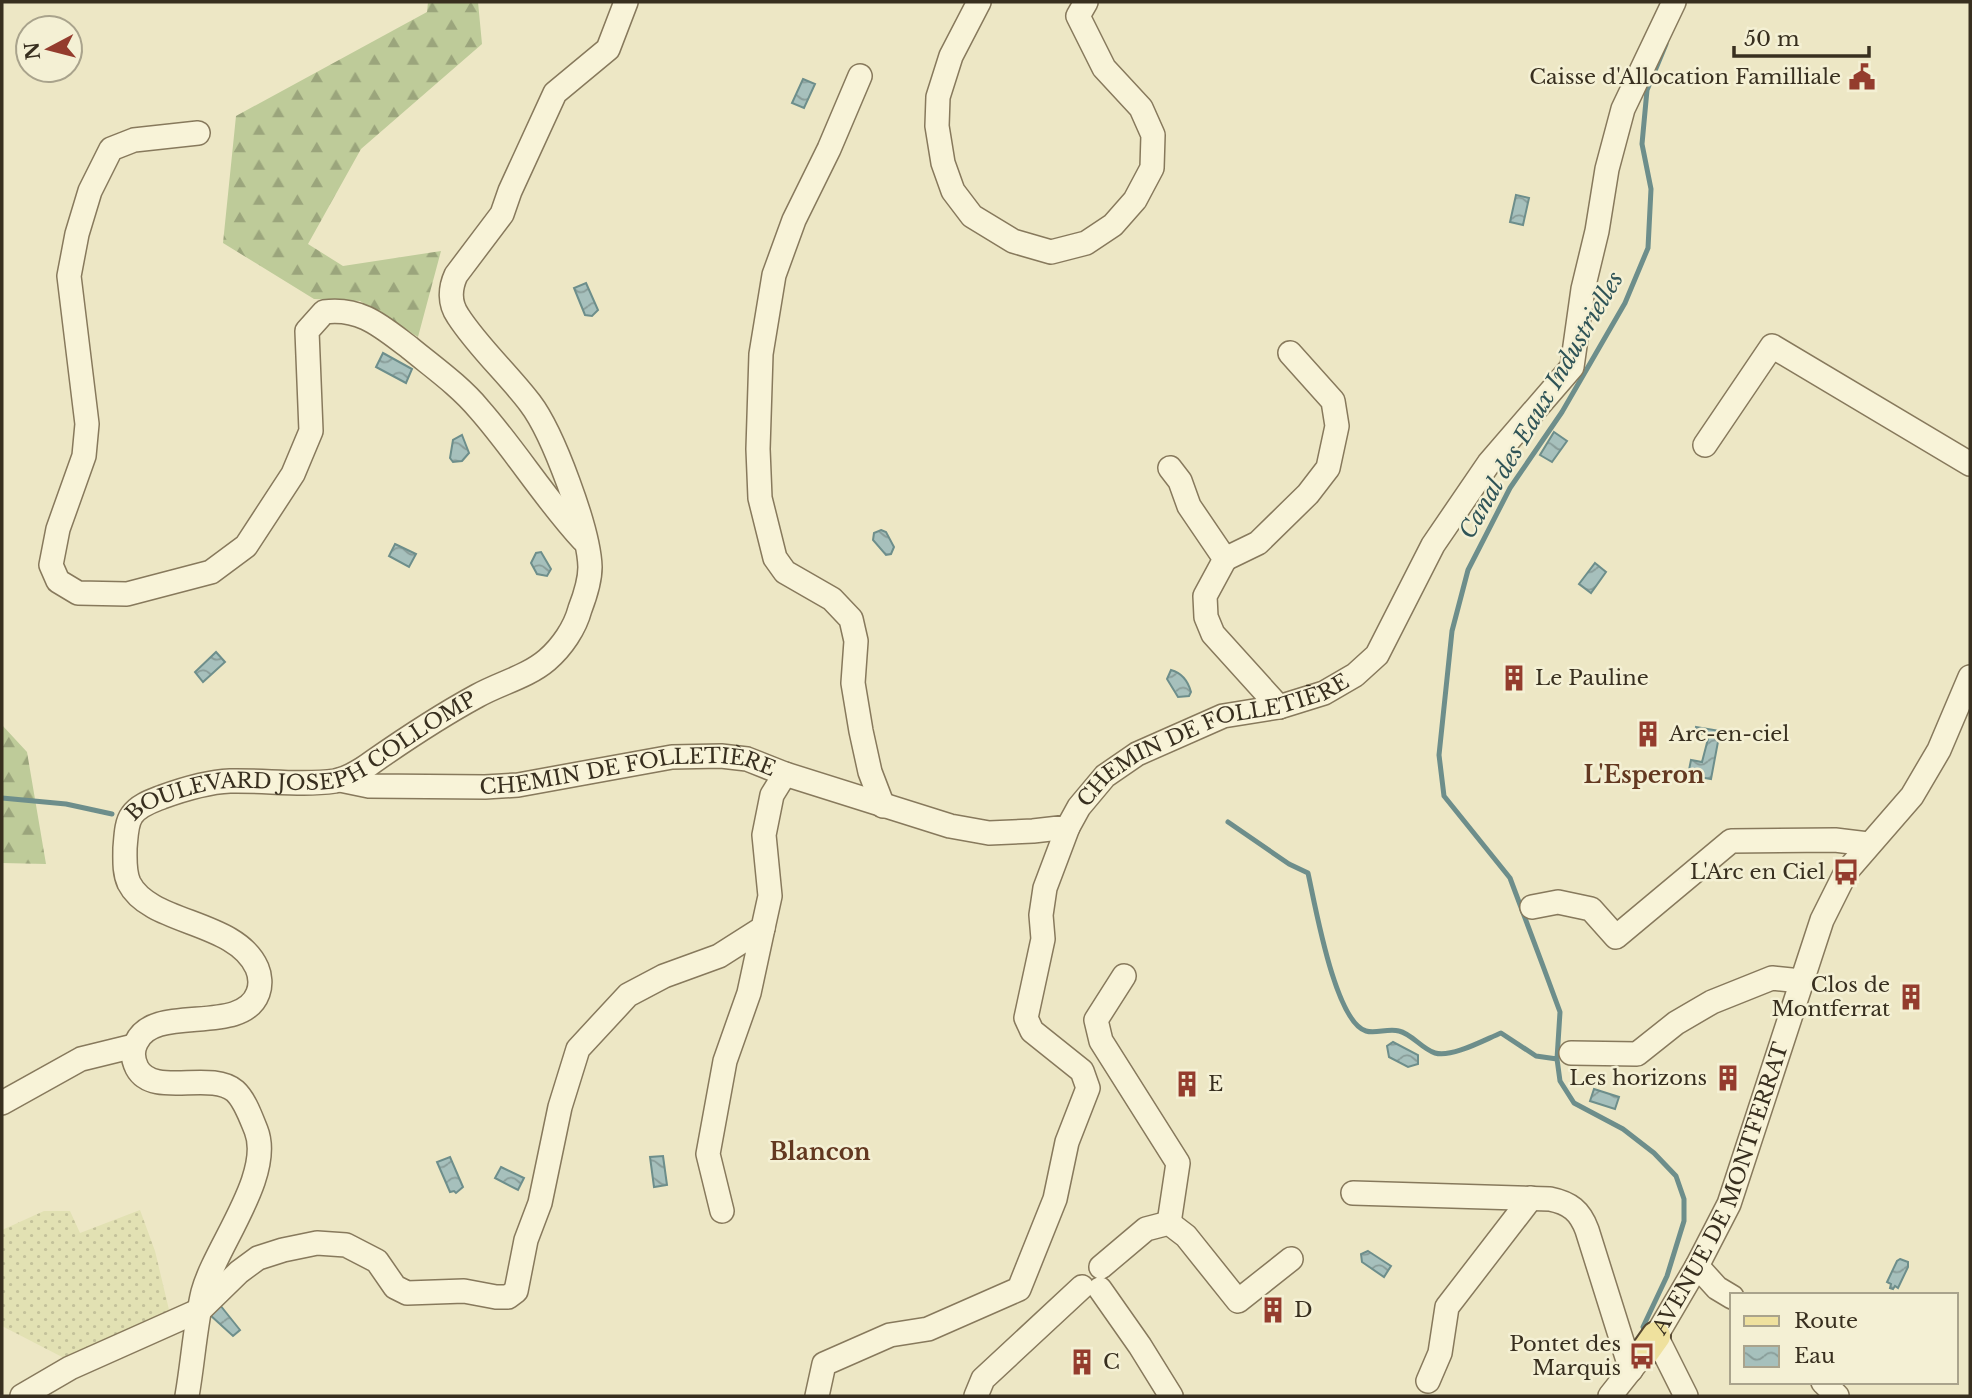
<svg xmlns="http://www.w3.org/2000/svg" width="1972" height="1398" viewBox="0 0 1972 1398" font-family="'Libre Baskerville',serif">
	<style>
		.farmland { fill: url(#farmland-dots) }
		.forest { fill: url(#forest-firs) }
		.water { fill: url(#water-waves); stroke: #6d8e8b; stroke-width: 2 }
		.lines { fill: none; stroke-linecap: round; stroke-linejoin: round }
		.stream { stroke: #6d8e8b; stroke-width: 5 }
		.minor-casing { stroke: #87795c; stroke-width: 26 }
		.major-casing { stroke: #554730; stroke-width: 32 }
		.minor { stroke: #f8f3d8; stroke-width: 23 }
		.major { stroke: #efe19e; stroke-width: 28 }
		.labels { text-anchor: middle; dominant-baseline: central; stroke-width: 5; stroke-linejoin: round; paint-order: stroke }
		.poi-label { font-size: 21px; fill: #382f1f; stroke: #f4f0d4; text-anchor: end }
		.street-label { font-size: 21px; fill: #382f1f; stroke: #f4f0d4 }
		.water-label { font-size: 23px; font-style: italic; fill: #2f5457; stroke: #f4f0d4 }
		.neighbourhood-label { font-size: 23px; font-weight: bold; fill: #633820; stroke: #f4f0d4 }
	</style>
	<defs>
		<pattern id="farmland-dots" width="8" height="8" patternUnits="userSpaceOnUse" patternTransform="scale(1.75)"><rect width="8" height="8" fill="#e2e1b3"/><path d="M2 2h.1M6 6h.1" fill="none" stroke="#c3c19a" stroke-width="1.8" stroke-linecap="round"/></pattern>
		<pattern id="forest-firs" width="22" height="20" patternUnits="userSpaceOnUse" patternTransform="scale(1.75)"><rect width="22" height="20" fill="#becb99"/><path d="M5 1l3.5 6h-7zM16 11l3.5 6h-7z" fill="#9ba57c"/></pattern>
		<pattern id="water-waves" width="16" height="10" patternUnits="userSpaceOnUse" patternTransform="scale(1.75)"><rect width="16" height="10" fill="#a6c0bc"/><path d="M0 5q4-4 8 0t8 0" fill="none" stroke="#889c98"/></pattern>
	</defs>
	<rect width="100%" height="100%" fill="#ede7c5"/>
	<!-- farmland -->
	<path class="farmland" d="M 140,1210 L 155,1251 L 170,1314 L 64,1358 L 2,1326 L 2,1230 L 44,1211 L 70,1211 L 80,1233 Z"/>
	<!-- forest -->
	<path class="forest" d="M 428,2 L 478,2 L 482,44 L 361,149 L 308,244 L 343,266 L 441,251 L 418,337 L 360,301 L 314,299 L 223,243 L 236,116 L 427,12 Z
		M 2,725 L 27,752 L 46,864 L 2,863 Z"/>
	<!-- water -->
	<path class="water" d="M 803,79 L 815,84 L 804,108 L 792,103 Z
		M 1516,195 L 1529,198 L 1523,225 L 1510,222 Z
		M 586,283 L 598,310 L 592,316 L 585,315 L 574,288 Z
		M 383,353 L 412,369 L 406,383 L 376,367 Z
		M 1554,432 L 1567,441 L 1552,462 L 1540,455 Z
		M 462,435 L 469,453 L 462,461 L 453,462 L 450,458 L 453,440 Z
		M 881,530 L 886,532 L 894,547 L 891,554 L 886,555 L 873,540 L 874,533 Z
		M 395,544 L 416,554 L 409,567 L 389,556 Z
		M 541,552 L 551,569 L 547,576 L 537,574 L 531,563 L 536,553 Z
		M 1595,563 L 1606,572 L 1591,593 L 1579,584 Z
		M 216,652 L 225,662 L 203,682 L 195,672 Z
		M 1171,670 C 1182,673 1188,681 1191,692 L 1189,696 L 1178,697 L 1167,679 Z
		M 1696,727 L 1720,731 L 1711,779 L 1688,775 L 1691,760 L 1702,762 L 1709,735 L 1695,732 Z
		M 1393,1042 L 1418,1055 L 1418,1064 L 1408,1067 L 1389,1057 L 1387,1046 Z
		M 1594,1089 L 1619,1097 L 1615,1109 L 1590,1101 Z
		M 663,1156 L 667,1185 L 654,1187 L 650,1157 Z
		M 450,1157 L 463,1187 L 456,1193 L 454,1191 L 450,1192 L 437,1162 Z
		M 501,1167 L 524,1178 L 518,1190 L 495,1178 Z
		M 1368,1251 L 1391,1266 L 1384,1277 L 1362,1262 L 1361,1254 Z
		M 1900,1259 L 1908,1262 L 1908,1267 L 1898,1288 L 1895,1286 L 1893,1289 L 1890,1288 L 1891,1284 L 1887,1282 L 1897,1261 Z
		M 220,1305 L 240,1330 L 233,1336 L 209,1314 Z"/>
	<g class="lines">
		<!-- stream -->
		<path class="stream" d="M 2,798 L 66,804 L 112,814
			M 1228,822 L 1289,864 L 1308,873 C 1315,904 1335,1022 1366,1031 C 1376,1034 1388,1028 1399,1031 C 1412,1034 1422,1049 1435,1053 C 1452,1058 1486,1039 1501,1033 L 1536,1056 L 1557,1059
			M 1646,1334 L 1643,1327 L 1667,1276 L 1684,1221 L 1684,1199 L 1676,1176 L 1654,1153 L 1623,1129 L 1574,1103 L 1560,1081 L 1557,1059 L 1560,1012 L 1543,966 L 1510,878 L 1444,796 L 1439,755 L 1452,631 L 1468,570 L 1510,488 L 1562,412 L 1625,303 L 1648,248 L 1651,189 L 1642,144 L 1647,90 L 1666,44"/>
		<!-- minor casing -->
		<g class="minor-casing">
			<g id="minor">
				<path d="M 979,2 L 951,56 L 938,97 L 937,126 L 943,163 L 953,191 L 972,216 L 1013,241 L 1051,252 L 1086,243 L 1113,225 L 1135,200 L 1152,168 L 1153,135 L 1141,108 L 1104,68 L 1078,16 L 1086,2"/>
				<path d="M 860,76 L 829,149 L 794,220 L 774,275 L 761,354 L 758,449 L 760,498 L 775,558 L 785,572 L 832,599 L 851,619 L 856,641 L 853,683 L 861,731 L 870,772 L 883,806"/>
				<path d="M 198,133 L 134,140 L 111,149 L 90,191 L 77,234 L 69,276 L 87,424 L 84,456 L 58,529 L 51,565 L 58,581 L 78,593 L 127,594 L 211,572 L 246,546 L 293,474 L 311,431 L 307,331 L 324,312 C 361,307 382,327 410,348 C 433,367 460,386 479,409 C 516,451 545,499 583,540"/>
				<path d="M 1705,445 L 1772,346 L 1970,464"/>
				<path d="M 1170,468 L 1180,481 L 1189,506 L 1225,559 L 1205,596 L 1206,617 L 1213,634 L 1279,707"/>
				<path d="M 1225,559 L 1258,543 L 1308,494 L 1328,468 L 1337,426 L 1333,401 L 1290,353"/>
				<path id="s1" d="M 340,780 L 369,786 L 485,787 L 518,785 L 672,757 L 721,756 L 747,759 L 785,774 L 950,826 L 989,833 L 1033,831 L 1068,827 L 1079,807 L 1105,776 L 1137,754 L 1223,716 L 1279,707 L 1324,693 L 1355,675 L 1377,655 L 1433,545 L 1489,463 L 1572,367 L 1583,289 L 1597,231 L 1607,169 L 1623,109 L 1674,2"/>
				<path d="M 1532,907 L 1558,902 L 1591,909 L 1616,937 L 1731,841 L 1835,840 L 1868,844"/>
				<path d="M 1124,976 L 1096,1020 L 1101,1041 L 1178,1163 L 1169,1223"/>
				<path d="M 1571,1053 L 1637,1054 L 1676,1023 L 1712,1002 L 1772,978 L 1801,981"/>
				<path d="M 2,1103 L 81,1059 L 134,1046"/>
				<path d="M 1353,1193 L 1550,1199 C 1570,1203 1580,1211 1587,1230 L 1631,1370"/>
				<path d="M 722,1211 L 708,1154 L 725,1061 L 749,993 L 763,928"/>
				<path d="M 1697,1266 L 1717,1288 L 1732,1297"/>
				<path d="M 1101,1267 L 1146,1229 L 1169,1223 L 1186,1236 L 1238,1301 L 1291,1259"/>
				<path d="M 1100,1289 L 1140,1346 L 1171,1396"/>
				<path d="M 1428,1381 L 1440,1353 L 1447,1307 L 1531,1198"/>
				<path d="M 1823,1382 L 1837,1396"/>
				<path d="M 22,1396 L 70,1368 L 200,1310 L 239,1272 L 258,1258 L 283,1250 L 317,1243 L 346,1245 L 377,1261 L 395,1287 L 407,1293 L 464,1291 L 496,1297 L 508,1297 L 516,1291 L 526,1240 L 540,1203 L 560,1107 L 578,1049 L 628,995 L 664,976 L 719,956 L 763,928 L 770,896 L 764,835 L 772,795 L 785,774"/>
				<path id="s2" d="M 187,1396 C 193,1362 195,1326 203,1292 C 215,1247 274,1175 256,1130 C 251,1118 245,1100 235,1091 C 210,1070 153,1098 137,1068 C 133,1060 132,1051 136,1043 C 153,1002 242,1037 258,993 C 261,985 260,975 257,968 C 236,920 150,925 129,883 C 124,872 125,860 125,848 C 126,838 126,823 132,815 C 139,805 152,801 162,797 C 184,789 207,782 230,781 C 265,780 301,786 335,781 C 350,778 362,770 374,761 C 407,738 442,715 477,696 C 500,683 527,677 547,660 C 562,647 575,628 580,609 C 585,596 590,581 590,567 C 589,530 553,433 530,403 C 508,374 478,347 458,316 C 449,303 450,288 456,275 L 502,214 L 510,191 L 555,93 L 608,49 L 626,2"/>
				<path d="M 817,1396 L 824,1364 L 890,1335 L 928,1329 L 1019,1289 L 1055,1199 L 1067,1142 L 1088,1088 L 1082,1071 L 1032,1031 L 1026,1018 L 1043,939 L 1041,915 L 1045,888 L 1068,827"/>
				<path d="M 976,1396 L 983,1379 L 1082,1287"/>
				<path d="M 1610,1396 L 1640,1358"/>
				<path id="s3" d="M 1686,1396 L 1656,1336 L 1697,1266 L 1729,1204 L 1822,920 L 1846,872 L 1912,796 L 1939,750 L 1970,677"/>
			</g>
		</g>
		<!-- major casing -->
		<g class="major-casing">
			<path id="major" d="M 1644,1353 L 1656,1336"/>
		</g>
		<!-- minor -->
		<use href="#minor" class="minor"/>
		<!-- major -->
		<use href="#major" class="major"/>
	</g>
	<!-- icons -->
	<defs>
		<g id="civic-bare" transform="scale(2.1)"><path d="M-.6-6.5H3V-4.5H.6V-3L4-1V1h2V6H-6V1h2V-1L-.6-3ZM-1.2 2.5V6h2.4V2.5Z" fill="#943c2d" stroke="#f4f0d4" stroke-width="2.5" paint-order="stroke"/></g>
		<g id="building-bare" transform="scale(2.1)"><path d="M-4-6H4V6H1V3H-1V6H-4ZM-2.5-4.3h1.7v1.8h-1.7ZM.8-4.3h1.7v1.8H.8ZM-2.5-1h1.7V.8h-1.7ZM.8-1h1.7V.8H.8Z" fill="#943c2d" stroke="#f4f0d4" stroke-width="2.5" paint-order="stroke"/></g>
		<g id="bus-bare" transform="scale(2.1)"><path d="M-5-6H5V4H4V6H2V4H-2V6H-4V4H-5ZM-3.5-4V0h7V-4ZM-3.5 1.2v1.5H-2V1.2ZM2 1.2v1.5H3.5V1.2Z" fill="#943c2d" stroke="#f4f0d4" stroke-width="2.5" paint-order="stroke"/></g>
	</defs>
	<g fill-rule="evenodd">
		<use href="#civic-bare" x="1862" y="77"/>
		<use href="#building-bare" x="1514" y="678"/>
		<use href="#building-bare" x="1648" y="734"/>
		<use href="#bus-bare" x="1846" y="872"/>
		<use href="#building-bare" x="1911" y="997"/>
		<use href="#building-bare" x="1728" y="1078"/>
		<use href="#building-bare" x="1187" y="1084"/>
		<use href="#building-bare" x="1273" y="1310"/>
		<use href="#bus-bare" x="1642" y="1356"/>
		<use href="#building-bare" x="1082" y="1362"/>
	</g>
	<g class="labels">
		<!-- poi labels -->
		<g class="poi-label">
			<text x="1841" y="77">Caisse d'Allocation Familliale</text>
			<text x="1535" y="678" text-anchor="start">Le Pauline</text>
			<text x="1669" y="734" text-anchor="start">Arc-en-ciel</text>
			<text x="1825" y="872">L'Arc en Ciel</text>
			<text x="1890" y="985">Clos de<tspan x="1890" dy="24">Montferrat</tspan></text>
			<text x="1707" y="1078">Les horizons</text>
			<text x="1208" y="1084" text-anchor="start">E</text>
			<text x="1294" y="1310" text-anchor="start">D</text>
			<text x="1621" y="1344">Pontet des<tspan x="1621" dy="24">Marquis</tspan></text>
			<text x="1103" y="1362" text-anchor="start">C</text>
		</g>
		<!-- street labels -->
		<g class="street-label">
			<text stroke="none"><textPath href="#s1" startOffset="920">CHEMIN DE FOLLETIÈRE</textPath></text>
			<text stroke="none"><textPath href="#s2" startOffset="1032">BOULEVARD JOSEPH COLLOMP</textPath></text>
			<text stroke="none"><textPath href="#s1" startOffset="290">CHEMIN DE FOLLETIÈRE</textPath></text>
			<text stroke="none"><textPath href="#s3" startOffset="229">AVENUE DE MONTFERRAT</textPath></text>
		</g>
		<!-- water labels -->
		<g class="water-label">
			<text transform="translate(1541 405) rotate(-60)">Canal des Eaux Industrielles</text>
		</g>
		<!-- neighbourhood labels -->
		<g class="neighbourhood-label">
			<text x="1644" y="775">L'Esperon</text>
			<text x="820" y="1152">Blancon</text>
		</g>
	</g>
	<!-- border -->
	<rect width="1972" height="1398" fill="none" stroke="#382f1f" stroke-width="7"/>
	<!-- legend -->
	<rect x="1730" y="1293" width="228" height="91" fill="#f4f0d4" stroke="#a9a38c" stroke-width="2"/>
	<rect x="1744" y="1316" width="35" height="10" fill="#efe19e" stroke="#a9a38c" stroke-width="2"/>
	<text x="1794" y="1328" font-size="21" fill="#382f1f">Route</text>
	<rect x="1744" y="1346" width="35" height="21" fill="url(#water-waves)" stroke="#a9a38c" stroke-width="2"/>
	<text x="1794" y="1363" font-size="21" fill="#382f1f">Eau</text>
	<!-- north arrow -->
	<g transform="translate(49 49) rotate(263)"><circle r="33" fill="#f4f0d4" stroke="#a9a38c" stroke-width="2"/>
	<path d="M0-5L12 26L0 18L-12 26Z" fill="#943c2d"/>
	<text y="-10" font-size="19" font-weight="bold" text-anchor="middle" fill="#382f1f">N</text>
	</g>
	<!-- scale -->
	<path d="M1734 46v10h135v-10" fill="none" stroke="#382f1f" stroke-width="3.5"/>
	<text x="1744" y="46" font-size="21" fill="#382f1f" stroke="#f4f0d4" stroke-width="5" paint-order="stroke">50 m</text>
</svg>
